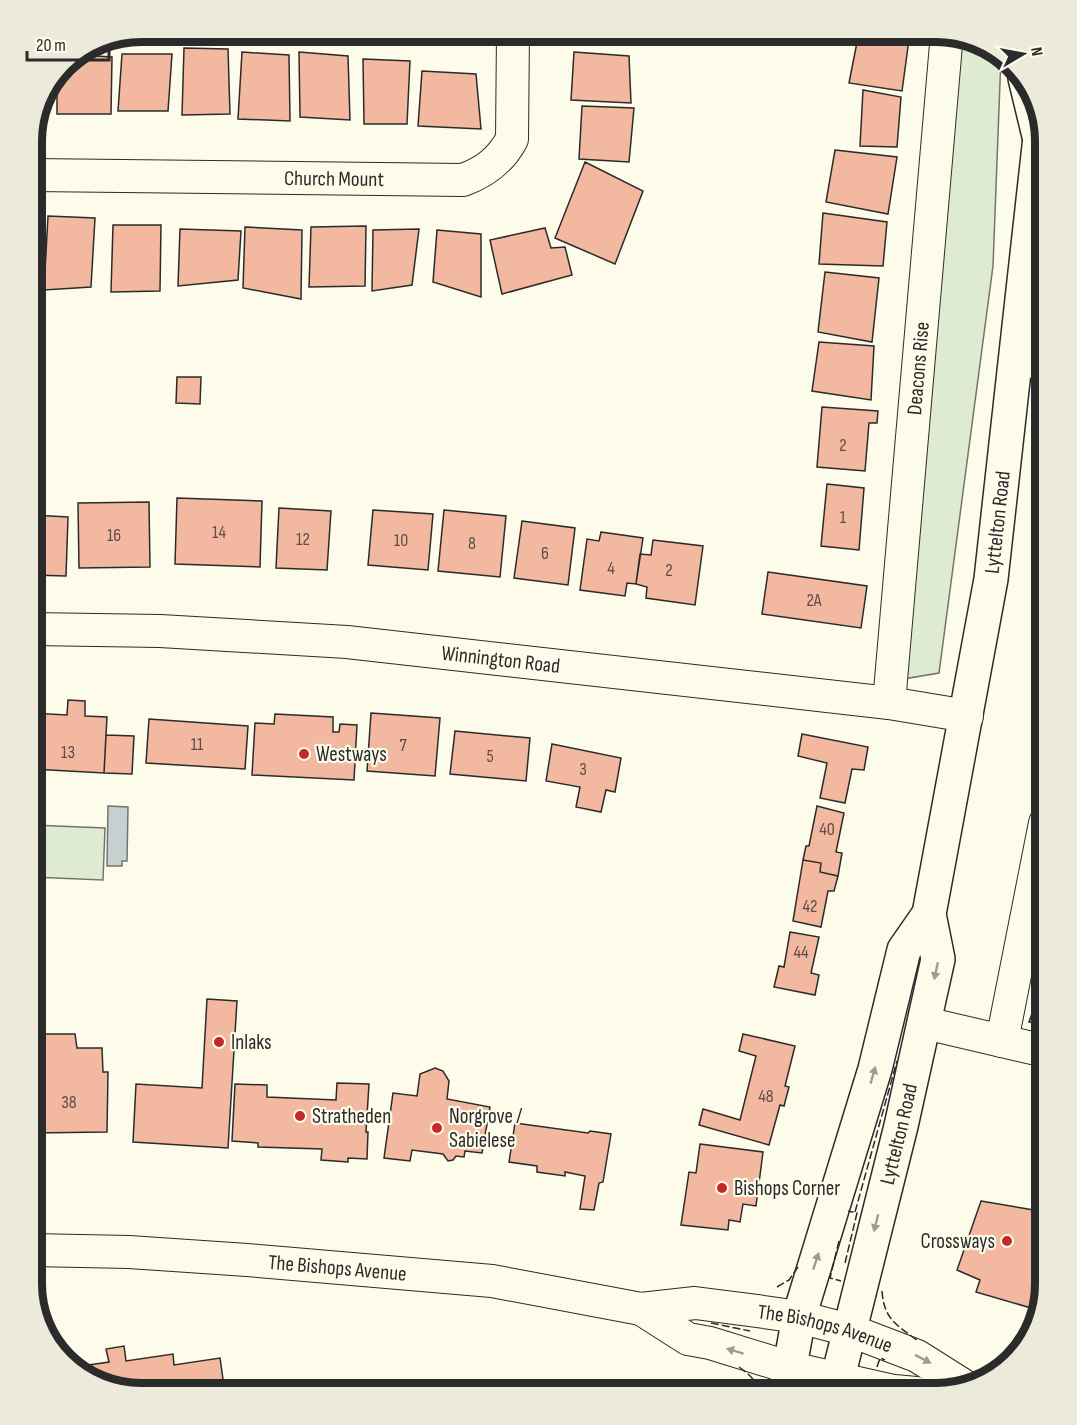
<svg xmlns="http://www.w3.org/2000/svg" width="1077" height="1425" viewBox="0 0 1077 1425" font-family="'Sofia Sans Condensed',sans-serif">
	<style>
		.green { fill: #deebd1; stroke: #74746e; stroke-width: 1.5 }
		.water { fill: #c7d0d0; stroke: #74746e; stroke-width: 1.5 }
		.building { fill: #f2b8a0; stroke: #2b2b2b; stroke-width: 1.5 }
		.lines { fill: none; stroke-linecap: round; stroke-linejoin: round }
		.minor-casing { stroke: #2b2b2b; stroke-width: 34 }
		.highway-casing { stroke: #2b2b2b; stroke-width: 36 }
		.minor { stroke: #fdfbea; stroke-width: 32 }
		.highway { stroke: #fdfbea; stroke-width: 33 }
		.fence { stroke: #2b2b2b; stroke-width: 1.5; stroke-dasharray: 8 3; stroke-linecap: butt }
		.oneway { fill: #9e9d94 }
		.poi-dot { fill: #c62828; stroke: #fdfbea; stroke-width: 2 }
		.labels { text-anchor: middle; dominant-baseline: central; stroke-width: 4.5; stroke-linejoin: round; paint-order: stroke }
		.number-label { font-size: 18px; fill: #5d4e48 }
		.street-label { font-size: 21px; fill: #2b2b2b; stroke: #fdfbea }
		.poi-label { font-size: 21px; fill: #2b2b2b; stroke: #fdfbea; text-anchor: start }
		.rim { fill: none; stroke: #2b2b2b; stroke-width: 8 }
	</style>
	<rect width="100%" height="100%" fill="#fdfbea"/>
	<!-- green -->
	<path class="green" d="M 958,37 L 991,46 L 1001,56 L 993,266 L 939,673 L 903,679 Z
		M 32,825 L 105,828 L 103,880 L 32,877 Z"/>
	<!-- water -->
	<path class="water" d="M 108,806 L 128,807 L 127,861 L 122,861 L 122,866 L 107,866 Z"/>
	<!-- building -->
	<path class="building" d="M 577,32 L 628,32 L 628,45 L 578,42 Z
		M 859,32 L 910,32 L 902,91 L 849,83 Z
		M 184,48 L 228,49 L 230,114 L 182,115 Z
		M 242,52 L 289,55 L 290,121 L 238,119 Z
		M 299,52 L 348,56 L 350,120 L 300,117 Z
		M 574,52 L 629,56 L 631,103 L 571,100 Z
		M 122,54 L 172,54 L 168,111 L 118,111 Z
		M 79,55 L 112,57 L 111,114 L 57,114 L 57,74 L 69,59 Z
		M 363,59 L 410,61 L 407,124 L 364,124 Z
		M 422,71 L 476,74 L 481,129 L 418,126 Z
		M 49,84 L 49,109 L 38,109 L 43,92 Z
		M 863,90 L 901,97 L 897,147 L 860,146 Z
		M 582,106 L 634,108 L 629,162 L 579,159 Z
		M 835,150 L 897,157 L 888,214 L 826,202 Z
		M 585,162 L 643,191 L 615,264 L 555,238 Z
		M 823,213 L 887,222 L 883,266 L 819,264 Z
		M 48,216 L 95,218 L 91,287 L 44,290 Z
		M 32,224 L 35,224 L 36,282 L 32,282 Z
		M 113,225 L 161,225 L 160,291 L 111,292 Z
		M 366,226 L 365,286 L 309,287 L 311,227 Z
		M 245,227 L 302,230 L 301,299 L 243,288 Z
		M 545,228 L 551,248 L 565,247 L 572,275 L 502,294 L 490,240 Z
		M 180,229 L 241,231 L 238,280 L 178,286 Z
		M 419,229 L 412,285 L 372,291 L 373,230 Z
		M 437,230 L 481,234 L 481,297 L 433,282 Z
		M 825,272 L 879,278 L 872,342 L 818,332 Z
		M 819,342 L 874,346 L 871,400 L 812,391 Z
		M 177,377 L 201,377 L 200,404 L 176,403 Z
		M 822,407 L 878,411 L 877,423 L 869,423 L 865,471 L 817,467 Z
		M 827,484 L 864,488 L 859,550 L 821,546 Z
		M 177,498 L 262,501 L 260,567 L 175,564 Z
		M 149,502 L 150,567 L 79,568 L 78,503 Z
		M 279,508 L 331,511 L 327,570 L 276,568 Z
		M 373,510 L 433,514 L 428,570 L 368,565 Z
		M 444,510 L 506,516 L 500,577 L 438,571 Z
		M 32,515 L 68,517 L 66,576 L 32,575 Z
		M 522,521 L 575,528 L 568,585 L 514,578 Z
		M 601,532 L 643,538 L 636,584 L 627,583 L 625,596 L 580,590 L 587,539 L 599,541 Z
		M 653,540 L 703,546 L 695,605 L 646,598 L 647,587 L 636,584 L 640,554 L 651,555 Z
		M 768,572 L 867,586 L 861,628 L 762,614 Z
		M 68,700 L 85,701 L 85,716 L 107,717 L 104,773 L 32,769 L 32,713 L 67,715 Z
		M 371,713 L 440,718 L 435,776 L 367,771 Z
		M 275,714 L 333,717 L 333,732 L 339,732 L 340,724 L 357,725 L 354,780 L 252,775 L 255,723 L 274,724 Z
		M 149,719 L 248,726 L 245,769 L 146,763 Z
		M 455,731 L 530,738 L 526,781 L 450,774 Z
		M 802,734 L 868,747 L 864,770 L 852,769 L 845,803 L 820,798 L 827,763 L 798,756 Z
		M 106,735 L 134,736 L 132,774 L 104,773 Z
		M 552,744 L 621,758 L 615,792 L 606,790 L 601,812 L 576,807 L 580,787 L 546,781 Z
		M 817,806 L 844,813 L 836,852 L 842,853 L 838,876 L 820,872 L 821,863 L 803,860 L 806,846 L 809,846 Z
		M 803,860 L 821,863 L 820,872 L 838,876 L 834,891 L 828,891 L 821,927 L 793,921 Z
		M 790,932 L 819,937 L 811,973 L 819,975 L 815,995 L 774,987 L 779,966 L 784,967 Z
		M 207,999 L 237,1001 L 228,1148 L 133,1142 L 136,1084 L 202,1088 Z
		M 1037,999 L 1045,1001 L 1045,1025 L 1029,1022 Z
		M 32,1034 L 75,1034 L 77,1048 L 102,1048 L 103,1072 L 108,1072 L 107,1132 L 32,1133 Z
		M 743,1034 L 795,1046 L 785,1086 L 789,1087 L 784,1106 L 780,1105 L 769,1145 L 699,1125 L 703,1109 L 740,1120 L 756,1056 L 739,1051 Z
		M 435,1068 L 443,1071 L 449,1081 L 447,1099 L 490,1107 L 482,1153 L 465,1151 L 464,1157 L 456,1156 L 453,1160 L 448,1161 L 443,1154 L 412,1150 L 410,1161 L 384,1158 L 393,1093 L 417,1096 L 420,1074 Z
		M 337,1083 L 369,1084 L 366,1132 L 368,1132 L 367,1159 L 348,1158 L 348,1162 L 321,1160 L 322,1149 L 258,1147 L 258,1143 L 232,1141 L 235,1084 L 267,1085 L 267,1097 L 336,1100 Z
		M 515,1123 L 588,1133 L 590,1131 L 611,1134 L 603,1182 L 599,1183 L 594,1210 L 580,1209 L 585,1176 L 565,1172 L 565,1176 L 537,1172 L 537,1166 L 509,1162 Z
		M 700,1144 L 763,1152 L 756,1206 L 743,1204 L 740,1222 L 729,1220 L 728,1230 L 681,1225 L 689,1172 L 696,1173 Z
		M 981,1201 L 1045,1212 L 1045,1284 L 1038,1310 L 976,1292 L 980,1280 L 957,1270 Z
		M 124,1346 L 126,1361 L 173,1354 L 174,1365 L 220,1358 L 225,1393 L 141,1393 L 87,1379 L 74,1367 L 109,1362 L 106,1349 Z
		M 393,1380 L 467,1389 L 466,1393 L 391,1393 Z"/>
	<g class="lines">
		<!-- minor casing -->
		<g class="minor-casing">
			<g id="minor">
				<path id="s1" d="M 32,175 L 463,180 C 485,172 501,160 512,139 L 513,32"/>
				<path d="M 1017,360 L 1045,363"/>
				<path id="s2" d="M 32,629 L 160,631 L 347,642 L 889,703 L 967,716"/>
				<path id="s3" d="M 889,703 L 947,33"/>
				<path d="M 925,1023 L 1045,1051"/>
				<path d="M 1002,1041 L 1045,823"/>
				<path id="s4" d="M 32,1250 L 129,1252 L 247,1260 L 492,1281 L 641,1309 L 695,1303 L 764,1312 L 799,1317 L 849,1330 L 917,1356 L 963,1385"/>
				<path d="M 641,1309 L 688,1339 L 710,1343 L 791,1368 L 894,1391 L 916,1393"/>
			</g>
		</g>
		<!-- highway casing -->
		<g class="highway-casing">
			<g id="highway">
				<path d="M 1025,78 L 1039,136"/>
				<path d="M 785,1393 L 799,1317 L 875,1069 L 904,950 L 929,914"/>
				<path id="s5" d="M 834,1393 L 901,1126 L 938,959 L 929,914 L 991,579 L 1041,128"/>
			</g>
		</g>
		<!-- minor -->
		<use href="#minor" class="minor"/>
		<!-- highway -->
		<use href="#highway" class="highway"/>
		<!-- fence -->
		<path class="fence" d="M 855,1212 L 897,1061
			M 839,1241 L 830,1278 L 841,1281
			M 845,1263 L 857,1213 L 848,1211
			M 777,1287 L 789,1280 L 798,1267
			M 882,1291 C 884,1320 897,1325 918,1341
			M 711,1323 L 750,1331
			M 739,1367 C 749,1374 757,1381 760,1393
			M 877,1367 L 880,1358 L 885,1360"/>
	</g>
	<!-- one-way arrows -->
	<defs><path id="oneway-solid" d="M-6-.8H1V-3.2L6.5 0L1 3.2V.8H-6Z" transform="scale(1.5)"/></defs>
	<g class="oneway">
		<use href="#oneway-solid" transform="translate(936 971) rotate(102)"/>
		<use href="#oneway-solid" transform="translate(873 1075) rotate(-74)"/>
		<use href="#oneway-solid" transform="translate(876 1223) rotate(104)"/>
		<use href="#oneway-solid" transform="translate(816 1261) rotate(-72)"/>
		<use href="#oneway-solid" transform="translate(735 1351) rotate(-163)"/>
		<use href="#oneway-solid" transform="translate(923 1359) rotate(27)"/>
	</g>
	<!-- markers -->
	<g class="poi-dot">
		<circle cx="304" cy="754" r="6"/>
		<circle cx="219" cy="1042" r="6"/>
		<circle cx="300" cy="1116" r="6"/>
		<circle cx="437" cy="1128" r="6"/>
		<circle cx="722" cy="1188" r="6"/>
		<circle cx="1007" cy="1241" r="6"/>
	</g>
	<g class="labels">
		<!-- number labels -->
		<g class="number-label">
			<text x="843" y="445">2</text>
			<text x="843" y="517">1</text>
			<text x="219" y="532">14</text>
			<text x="114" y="535">16</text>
			<text x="303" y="539">12</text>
			<text x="401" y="540">10</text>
			<text x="472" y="543">8</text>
			<text x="545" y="553">6</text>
			<text x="611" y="568">4</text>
			<text x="669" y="570">2</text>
			<text x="814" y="600">2A</text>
			<text x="197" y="744">11</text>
			<text x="403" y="745">7</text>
			<text x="68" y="752">13</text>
			<text x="490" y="756">5</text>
			<text x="583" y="769">3</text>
			<text x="827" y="829">40</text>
			<text x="810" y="906">42</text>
			<text x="801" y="952">44</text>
			<text x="766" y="1096">48</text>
			<text x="69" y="1102">38</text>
		</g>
		<!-- street labels -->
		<g class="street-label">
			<text stroke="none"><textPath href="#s1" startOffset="302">Church Mount</textPath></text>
			<text stroke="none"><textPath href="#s3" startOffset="336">Deacons Rise</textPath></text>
			<text stroke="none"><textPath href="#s5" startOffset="890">Lyttelton Road</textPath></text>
			<text stroke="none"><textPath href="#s2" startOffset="470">Winnington Road</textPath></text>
			<text stroke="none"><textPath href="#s5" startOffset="267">Lyttelton Road</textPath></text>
			<text stroke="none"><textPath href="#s4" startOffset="306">The Bishops Avenue</textPath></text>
			<text stroke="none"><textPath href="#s4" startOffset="800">The Bishops Avenue</textPath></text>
		</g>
		<!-- poi labels -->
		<g class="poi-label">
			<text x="316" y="754">Westways</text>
			<text x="231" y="1042">Inlaks</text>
			<text x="312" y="1116">Stratheden</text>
			<text x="449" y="1116">Norgrove /<tspan x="449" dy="24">Sabielese</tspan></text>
			<text x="734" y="1188">Bishops Corner</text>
			<text x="995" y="1241" text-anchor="end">Crossways</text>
		</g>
	</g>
	<!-- crop -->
	<path d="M0 0H1077V1425H0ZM141 42H936A99 99 0 0 1 1035 141V1284A99 99 0 0 1 936 1383H141A99 99 0 0 1 42 1284V141A99 99 0 0 1 141 42Z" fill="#eceadb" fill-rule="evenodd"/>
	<path class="rim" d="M141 42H936A99 99 0 0 1 1035 141V1284A99 99 0 0 1 936 1383H141A99 99 0 0 1 42 1284V141A99 99 0 0 1 141 42Z"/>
	<!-- north arrow -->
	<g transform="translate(1023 54) rotate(80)" stroke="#fdfbea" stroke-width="4.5" paint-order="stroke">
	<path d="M0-4.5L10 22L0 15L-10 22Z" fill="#2b2b2b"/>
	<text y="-9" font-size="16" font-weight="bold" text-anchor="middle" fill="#2b2b2b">N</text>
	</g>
	<!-- scale -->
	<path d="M27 51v9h82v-9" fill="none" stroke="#2b2b2b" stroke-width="3"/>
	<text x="36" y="51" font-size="18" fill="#2b2b2b" stroke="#fdfbea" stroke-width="4.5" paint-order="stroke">20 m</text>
</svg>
